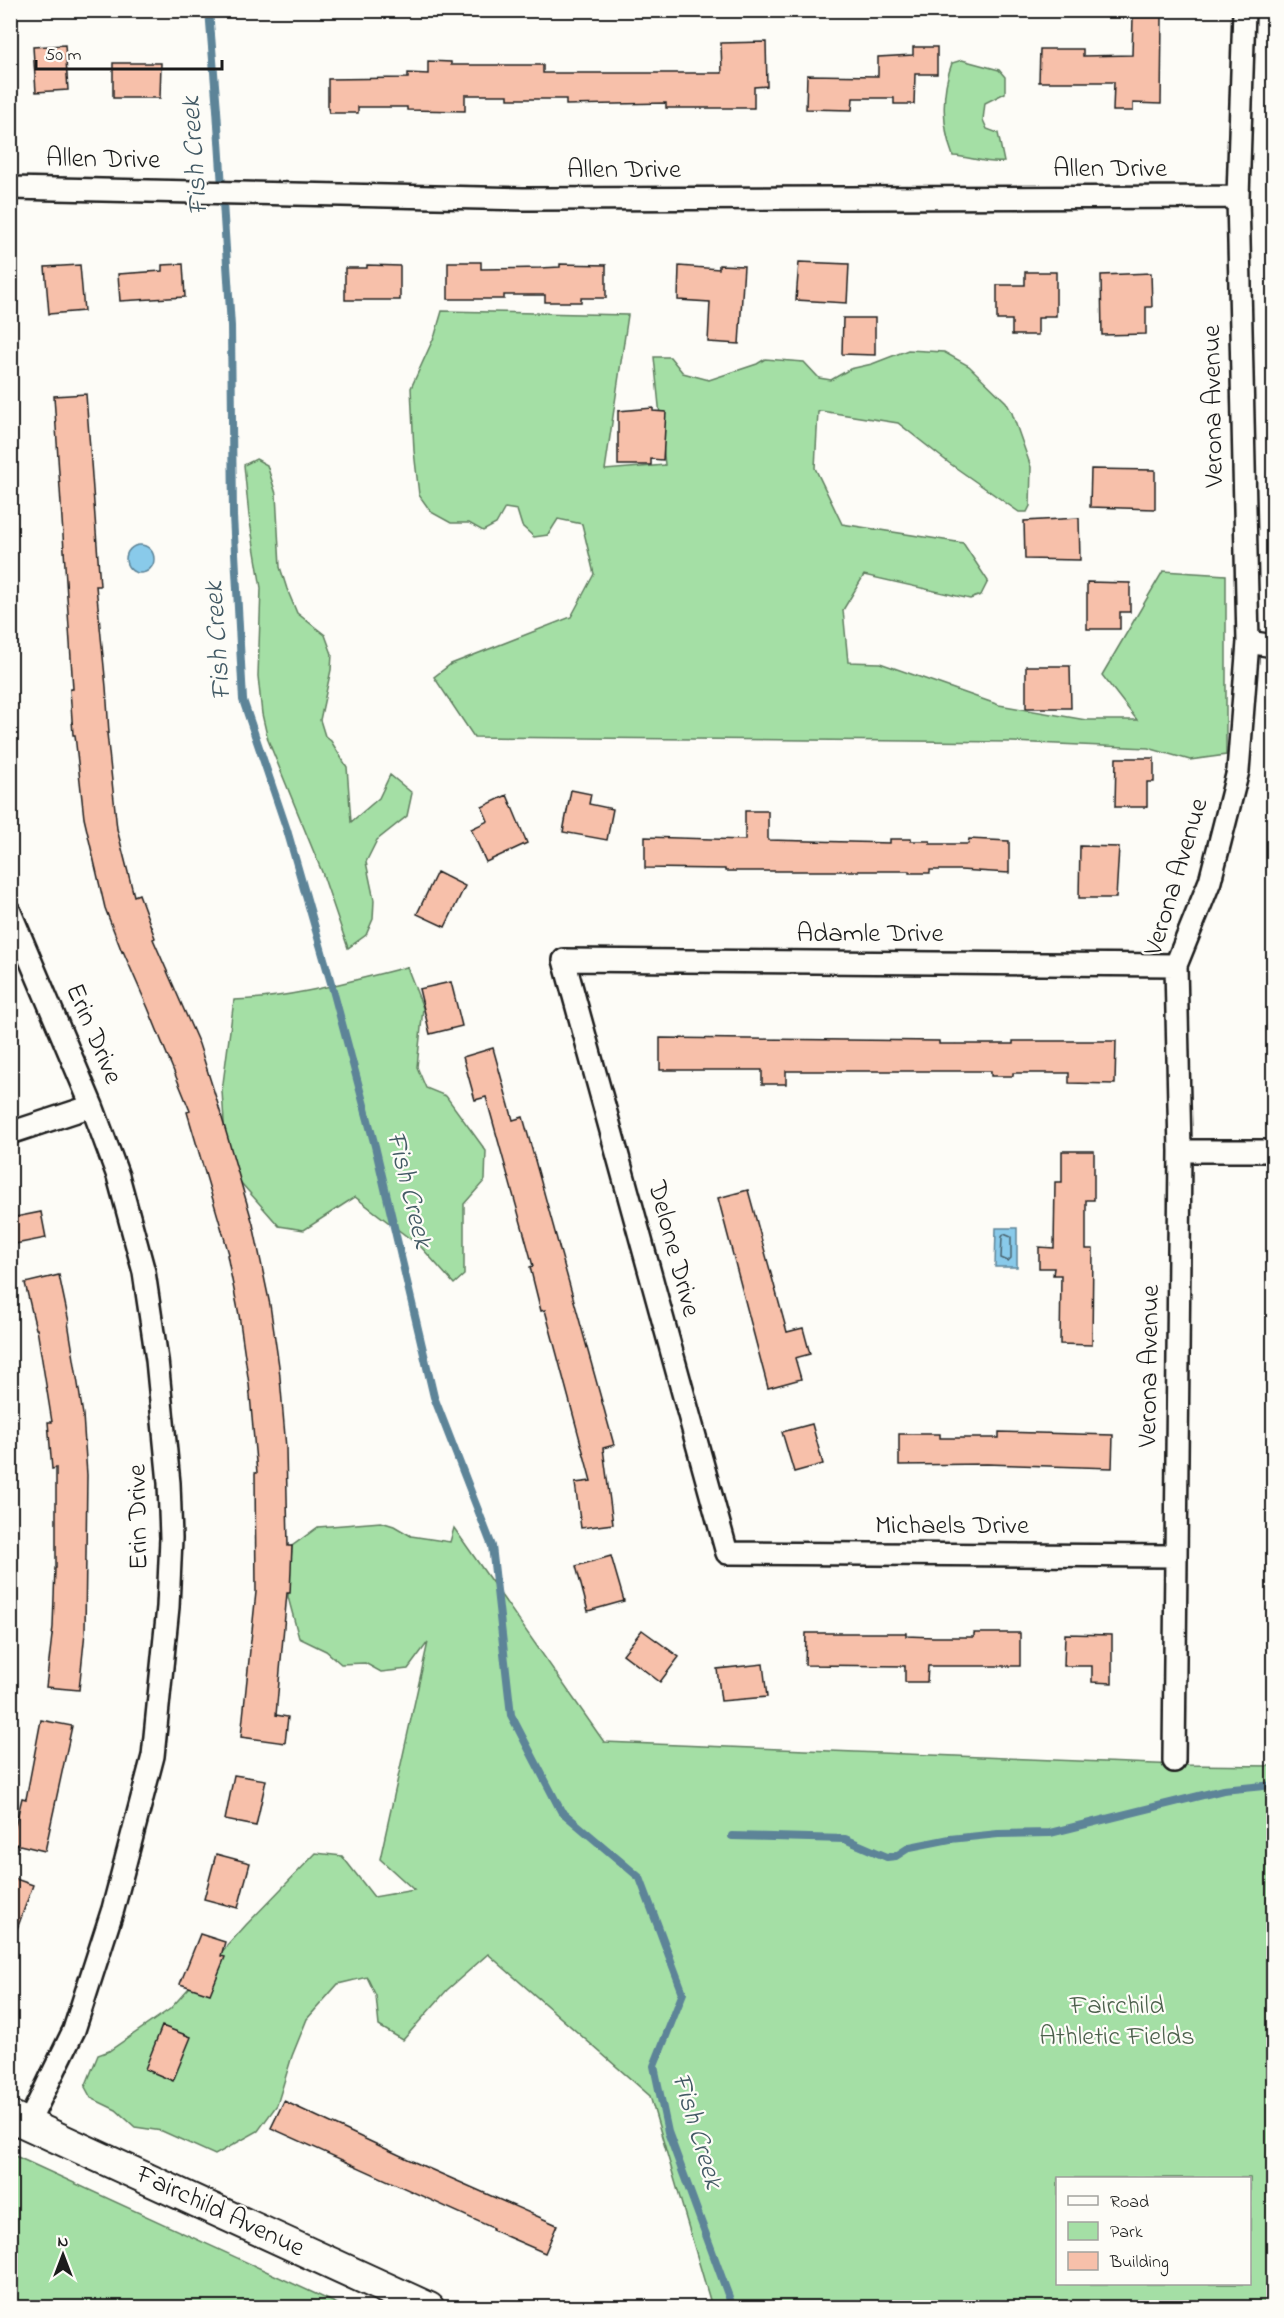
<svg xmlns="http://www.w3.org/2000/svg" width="1284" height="2318" viewBox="0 0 1284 2318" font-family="'Indie Flower',sans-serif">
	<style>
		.green { fill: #a4dfa5; stroke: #607e60; stroke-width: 1.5; fill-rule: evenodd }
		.water { fill: #89caea; stroke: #5d8498; stroke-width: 1.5 }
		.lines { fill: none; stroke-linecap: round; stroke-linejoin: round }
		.shore { stroke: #48626e; stroke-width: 1.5 }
		.stream { stroke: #5d8498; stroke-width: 8 }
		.building { fill: #f7c0aa; stroke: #1c1c1c; stroke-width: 1.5 }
		.minor-casing { stroke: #1c1c1c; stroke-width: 26 }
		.secondary-casing { stroke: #1c1c1c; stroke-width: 34 }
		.minor { stroke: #fdfcf7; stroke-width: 21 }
		.secondary { stroke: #fdfcf7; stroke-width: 30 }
		.labels { text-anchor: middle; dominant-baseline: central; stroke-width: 4.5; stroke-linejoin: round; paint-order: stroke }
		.street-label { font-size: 27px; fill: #1c1c1c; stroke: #fdfcf7 }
		.park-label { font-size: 27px; fill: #4c604c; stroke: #fdfcf7 }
		.water-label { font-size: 28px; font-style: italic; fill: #425964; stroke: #fdfcf7 }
	</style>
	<rect width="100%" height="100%" fill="#fdfcf7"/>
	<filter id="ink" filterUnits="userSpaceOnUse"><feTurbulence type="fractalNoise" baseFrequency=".0167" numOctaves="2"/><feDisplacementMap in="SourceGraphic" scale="12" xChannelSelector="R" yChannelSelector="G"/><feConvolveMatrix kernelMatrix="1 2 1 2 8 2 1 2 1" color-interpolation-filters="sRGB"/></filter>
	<g filter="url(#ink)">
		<!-- green -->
		<path class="green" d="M 962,60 L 999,70 L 1005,77 L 1005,93 L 985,103 L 983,120 L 987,129 L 998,133 L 1004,162 C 985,164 972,157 953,156 C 942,127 941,93 952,63 Z
			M 442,311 L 628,315 L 605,470 L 665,465 L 654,357 L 670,357 L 683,373 L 709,380 L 757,364 L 765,359 L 804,362 L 819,378 L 831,380 L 850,369 L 872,364 L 908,350 L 944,352 L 969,366 L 1006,402 L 1012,413 L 1031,467 L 1030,506 L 1027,512 L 1019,512 L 949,463 L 898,423 L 821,411 L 818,412 L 815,468 L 842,524 L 963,543 L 988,581 L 981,595 L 970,599 L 864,575 L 843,610 L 848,662 L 880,663 L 999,705 L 1086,720 L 1137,720 L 1102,675 L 1163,571 L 1226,575 L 1226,755 L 1190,760 L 1148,748 L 1012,742 L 474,737 L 434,677 L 451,664 L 571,617 L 594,574 L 582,524 L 558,519 L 548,535 L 534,537 L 522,526 L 517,510 L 505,508 L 496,524 L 483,531 L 469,523 L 451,523 L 431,512 L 419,495 L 414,451 L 411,388 L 435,335 Z
			M 256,459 L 267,465 L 276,494 L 280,567 L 287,589 L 297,613 L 325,635 L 332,654 L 331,670 L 320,720 L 325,736 L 331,741 L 347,767 L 351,822 L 379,798 L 390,775 L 412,793 L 407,816 L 377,840 L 366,862 L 374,900 L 373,919 L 366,935 L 348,948 L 322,872 L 268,740 L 262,714 L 258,676 L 261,588 L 249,516 L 244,465 Z
			M 407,967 L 423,1008 L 417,1067 L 426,1088 L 446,1096 L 486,1151 L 485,1180 L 464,1204 L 464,1275 L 454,1284 L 422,1248 L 355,1197 L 304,1230 L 279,1226 L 227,1167 L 222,1091 L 234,1000 C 294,998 350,981 407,967 Z
			M 381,1522 L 394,1526 L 411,1536 L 450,1542 L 454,1528 L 604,1742 L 1180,1765 L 1273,1766 L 1273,2307 L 712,2307 L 650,2096 L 488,1954 L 447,1990 L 403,2040 L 379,2026 L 376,1996 L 367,1977 L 338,1984 L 307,2019 L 292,2056 L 277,2105 L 258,2131 L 215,2155 L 162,2131 L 135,2127 L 116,2110 L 91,2098 L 85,2087 L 98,2055 L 109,2051 L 170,2009 L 246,1925 L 316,1853 L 342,1856 L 374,1897 L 414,1890 L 380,1859 L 428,1642 L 408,1669 L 381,1672 L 365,1663 L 341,1664 L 326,1651 L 299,1638 L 288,1597 L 292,1546 L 318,1527 ZM 1058,2178 L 1250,2178 L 1250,2284 L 1058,2284 Z
			M 11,2154 L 344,2307 L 11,2307 Z"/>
		<!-- water -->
		<path class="water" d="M126 559a14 14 0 1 1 28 0a14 14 0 1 1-28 0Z
			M 996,1228 L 1017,1228 L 1017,1267 L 995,1267 Z"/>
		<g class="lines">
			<!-- shore -->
			<path class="shore" d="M 1004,1234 L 1011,1237 L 1011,1258 L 1008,1261 L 1001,1258 L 1002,1237 Z"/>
			<!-- stream -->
			<path class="stream" d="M 209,10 L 217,110 L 231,326 L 233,516 L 243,700 L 287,830 L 333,990 L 375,1146 L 434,1397 L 492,1546 L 511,1715 L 561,1811 L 640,1878 L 683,1993 L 654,2066 L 668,2132 L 733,2308
				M 732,1836 L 845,1839 L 887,1857 L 896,1856 L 910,1847 L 950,1839 L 998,1834 L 1050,1833 L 1223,1790 L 1274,1785"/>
		</g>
		<!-- building -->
		<path class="building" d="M 1133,17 L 1162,17 L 1161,104 L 1133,103 L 1133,111 L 1113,111 L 1114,82 L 1039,82 L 1040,49 L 1083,49 L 1083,56 L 1132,55 Z
			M 766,42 L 767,86 L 754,87 L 754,108 L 666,108 L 666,103 L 566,105 L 566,99 L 508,99 L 508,95 L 465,95 L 465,111 L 407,110 L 407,107 L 358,107 L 358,113 L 329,113 L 328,108 L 328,79 L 408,78 L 408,73 L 428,74 L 428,61 L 451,62 L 451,65 L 543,65 L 543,73 L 722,73 L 721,43 Z
			M 65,45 L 68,90 L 36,92 L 33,47 Z
			M 913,47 L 937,47 L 937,74 L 915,74 L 914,104 L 894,104 L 894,98 L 853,98 L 852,110 L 806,109 L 807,75 L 878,76 L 878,57 L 913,55 Z
			M 113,63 L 161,63 L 160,98 L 113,98 Z
			M 448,262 L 481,262 L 481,269 L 540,268 L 560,267 L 560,264 L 606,265 L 606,298 L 581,298 L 581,302 L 545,302 L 545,295 L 504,295 L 504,299 L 448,299 Z
			M 799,262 L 849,264 L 847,303 L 796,300 Z
			M 183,264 L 185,297 L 120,301 L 118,274 L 162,271 L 162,265 Z
			M 80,265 L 84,311 L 49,314 L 45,267 Z
			M 367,265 L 400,266 L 400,300 L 345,300 L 345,268 L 367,268 Z
			M 719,265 L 744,266 L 739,344 L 708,342 L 710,302 L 678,300 L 679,266 L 719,269 Z
			M 1025,272 L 1056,272 L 1056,316 L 1043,316 L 1043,318 L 1038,318 L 1038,335 L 1012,335 L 1012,320 L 997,320 L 997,285 L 1025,285 Z
			M 1151,273 L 1152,307 L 1146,307 L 1146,334 L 1102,335 L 1101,275 Z
			M 843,318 L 875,318 L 875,355 L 842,354 Z
			M 86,394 L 100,586 L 96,586 L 106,687 L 109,733 L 107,733 L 117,829 L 134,896 L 139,894 L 155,938 L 153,939 L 199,1044 L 217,1101 L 253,1224 L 270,1305 L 279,1366 L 286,1448 L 288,1546 L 292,1546 L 290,1593 L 287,1593 L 276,1715 L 288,1717 L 285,1743 L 241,1737 L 256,1592 L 255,1473 L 257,1473 L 249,1384 L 239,1315 L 227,1255 L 229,1254 L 187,1112 L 190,1111 L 148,1008 L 123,951 L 122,952 L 105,908 L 84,818 L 75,735 L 73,735 L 70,689 L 73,689 L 54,396 Z
			M 653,408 L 653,411 L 666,412 L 663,460 L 651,459 L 651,465 L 618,465 L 618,411 Z
			M 1091,469 L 1155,470 L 1155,509 L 1090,507 Z
			M 1079,518 L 1080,560 L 1025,559 L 1024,521 Z
			M 1087,582 L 1130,583 L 1130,612 L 1120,612 L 1120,629 L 1087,629 Z
			M 1026,666 L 1070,666 L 1071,708 L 1026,708 Z
			M 1116,758 L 1154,758 L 1154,782 L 1147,782 L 1147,807 L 1115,807 Z
			M 571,790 L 591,794 L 589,804 L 613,809 L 607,840 L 563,832 Z
			M 507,795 L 527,843 L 486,862 L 471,829 L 488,821 L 482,807 Z
			M 745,811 L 768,811 L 768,840 L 890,843 L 890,839 L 911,839 L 911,841 L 930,841 L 930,844 L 968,844 L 969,839 L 1009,841 L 1009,873 L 960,870 L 930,870 L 930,873 L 909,873 L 909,871 L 725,871 L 725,869 L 645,868 L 645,837 L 745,840 Z
			M 1080,846 L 1119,847 L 1116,898 L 1079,898 Z
			M 437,872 L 465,886 L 445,927 L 417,914 Z
			M 451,982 L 462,1026 L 430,1034 L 419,989 Z
			M 660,1038 L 939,1041 L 939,1044 L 1013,1044 L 1013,1041 L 1116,1041 L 1115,1084 L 1069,1083 L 1069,1073 L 1013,1073 L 1013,1076 L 991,1076 L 991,1071 L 786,1071 L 786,1084 L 762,1084 L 762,1070 L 660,1070 Z
			M 493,1048 L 513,1120 L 523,1117 L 614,1445 L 603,1448 L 613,1524 L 581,1528 L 575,1483 L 591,1481 L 545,1310 L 541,1311 L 530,1267 L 533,1266 L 486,1097 L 475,1100 L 463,1057 Z
			M 1062,1151 L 1094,1151 L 1094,1200 L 1086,1200 L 1086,1249 L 1093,1249 L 1092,1345 L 1060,1344 L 1061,1275 L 1053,1275 L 1054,1268 L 1039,1268 L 1039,1247 L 1054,1248 L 1055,1182 L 1062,1182 Z
			M 748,1190 L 787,1332 L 803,1328 L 810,1354 L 795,1358 L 801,1379 L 768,1388 L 718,1198 Z
			M 41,1212 L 46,1238 L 10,1245 L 10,1218 Z
			M 59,1275 L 69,1322 L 68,1322 L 83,1415 L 87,1475 L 85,1632 L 79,1690 L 46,1687 L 53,1627 L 55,1568 L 56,1568 L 56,1468 L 52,1469 L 48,1422 L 52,1422 L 37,1329 L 36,1329 L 25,1283 Z
			M 812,1424 L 823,1464 L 794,1472 L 782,1432 Z
			M 999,1432 L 1113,1435 L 1112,1468 L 987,1464 L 899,1465 L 899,1434 L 940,1434 L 940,1438 L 999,1438 Z
			M 611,1556 L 624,1601 L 588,1611 L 576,1566 Z
			M 642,1630 L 679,1657 L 660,1682 L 623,1654 Z
			M 806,1633 L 906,1633 L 906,1636 L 934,1637 L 974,1637 L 974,1633 L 1020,1633 L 1020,1666 L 928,1666 L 927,1682 L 905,1682 L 905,1666 L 805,1665 Z
			M 1065,1634 L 1112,1635 L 1112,1683 L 1092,1682 L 1092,1666 L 1064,1666 Z
			M 763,1664 L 767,1697 L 721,1701 L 717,1669 Z
			M 41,1720 L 72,1726 L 45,1851 L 11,1843 L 22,1798 L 26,1799 Z
			M 234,1775 L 266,1780 L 256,1826 L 225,1820 Z
			M 216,1854 L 250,1863 L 238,1908 L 204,1899 Z
			M 10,1877 L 33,1885 L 13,1940 L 10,1939 Z
			M 200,1934 L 225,1942 L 221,1956 L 225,1957 L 210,1994 L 180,1984 Z
			M 162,2026 L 191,2037 L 173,2081 L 145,2069 Z
			M 284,2101 L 412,2161 L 557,2225 L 545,2253 L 492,2230 L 493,2228 L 271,2128 Z"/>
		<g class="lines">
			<!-- minor casing -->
			<g class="minor-casing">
				<path id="minor" d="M 10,188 L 523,199 L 1238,197
					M 1248,642 L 1274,646
					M 10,912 L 92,1106 L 118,1176 L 144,1272 L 157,1360 L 169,1483 L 171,1538 L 168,1607 L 153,1756 L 113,1909 L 74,2030 L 28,2124
					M 1176,965 L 564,960 L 727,1553 L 1176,1556
					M 10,1133 L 92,1106
					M 1180,1151 L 1274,1151
					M 1174,1761 L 1180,1151 L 1176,965 L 1210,881 L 1238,771 L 1248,642 L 1238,197 L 1244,10"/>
			</g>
			<!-- secondary casing -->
			<g class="secondary-casing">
				<path id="secondary" d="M 10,2116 L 429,2308"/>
			</g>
			<!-- minor -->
			<use href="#minor" class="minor"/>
			<!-- secondary -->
			<use href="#secondary" class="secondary"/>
		</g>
	</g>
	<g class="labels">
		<!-- street labels -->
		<g class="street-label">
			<text transform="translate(103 160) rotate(1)">Allen Drive</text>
			<text x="1110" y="169">Allen Drive</text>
			<text x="624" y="170">Allen Drive</text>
			<text transform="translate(1214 406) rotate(-91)">Verona Avenue</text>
			<text transform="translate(1177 877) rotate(-73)">Verona Avenue</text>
			<text x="870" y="934">Adamle Drive</text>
			<text transform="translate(93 1034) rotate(67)">Erin Drive</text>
			<text transform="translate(673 1249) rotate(75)">Delone Drive</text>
			<text transform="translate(1150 1366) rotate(-89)">Verona Avenue</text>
			<text transform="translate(139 1517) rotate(-91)">Erin Drive</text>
			<text x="952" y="1526">Michaels Drive</text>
			<text transform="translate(220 2212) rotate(25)">Fairchild Avenue</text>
		</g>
		<!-- park labels -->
		<g class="park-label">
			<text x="1117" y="2006">Fairchild<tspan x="1117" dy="31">Athletic Fields</tspan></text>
		</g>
		<!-- water labels -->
		<g class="water-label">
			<text transform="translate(196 156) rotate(-94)">Fish Creek</text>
			<text transform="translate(219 641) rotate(-94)">Fish Creek</text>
			<text transform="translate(408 1190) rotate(76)">Fish Creek</text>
			<text transform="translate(696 2131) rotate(73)">Fish Creek</text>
		</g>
	</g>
	<!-- margin -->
	<rect width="1284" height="2318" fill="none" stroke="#fdfcf7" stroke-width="36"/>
	<rect x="18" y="18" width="1248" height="2282" fill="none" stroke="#1c1c1c" stroke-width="2" filter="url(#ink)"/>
	<!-- legend -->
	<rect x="1056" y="2177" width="195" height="108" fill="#fdfcf7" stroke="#a3a29f" stroke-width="1.5"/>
	<rect x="1068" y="2196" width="30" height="9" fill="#fdfcf7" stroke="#a3a29f" stroke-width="1.5"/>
	<text x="1110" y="2207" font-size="18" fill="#1c1c1c">Road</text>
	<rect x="1068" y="2222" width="30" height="18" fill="#a4dfa5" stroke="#a3a29f" stroke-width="1.5"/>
	<text x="1110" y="2237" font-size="18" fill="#1c1c1c">Park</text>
	<rect x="1068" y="2252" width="30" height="18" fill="#f7c0aa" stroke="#a3a29f" stroke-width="1.5"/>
	<text x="1110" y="2267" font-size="18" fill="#1c1c1c">Building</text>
	<!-- north arrow -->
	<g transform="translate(63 2255)" stroke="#fdfcf7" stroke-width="4.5" paint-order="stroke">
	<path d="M0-4.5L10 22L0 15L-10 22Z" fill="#1c1c1c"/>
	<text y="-9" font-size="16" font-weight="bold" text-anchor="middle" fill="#1c1c1c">N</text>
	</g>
	<!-- scale -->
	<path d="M36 60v9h186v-9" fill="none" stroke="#1c1c1c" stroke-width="3"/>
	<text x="45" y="60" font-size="18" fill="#1c1c1c" stroke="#fdfcf7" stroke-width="4.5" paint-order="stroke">50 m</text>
</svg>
